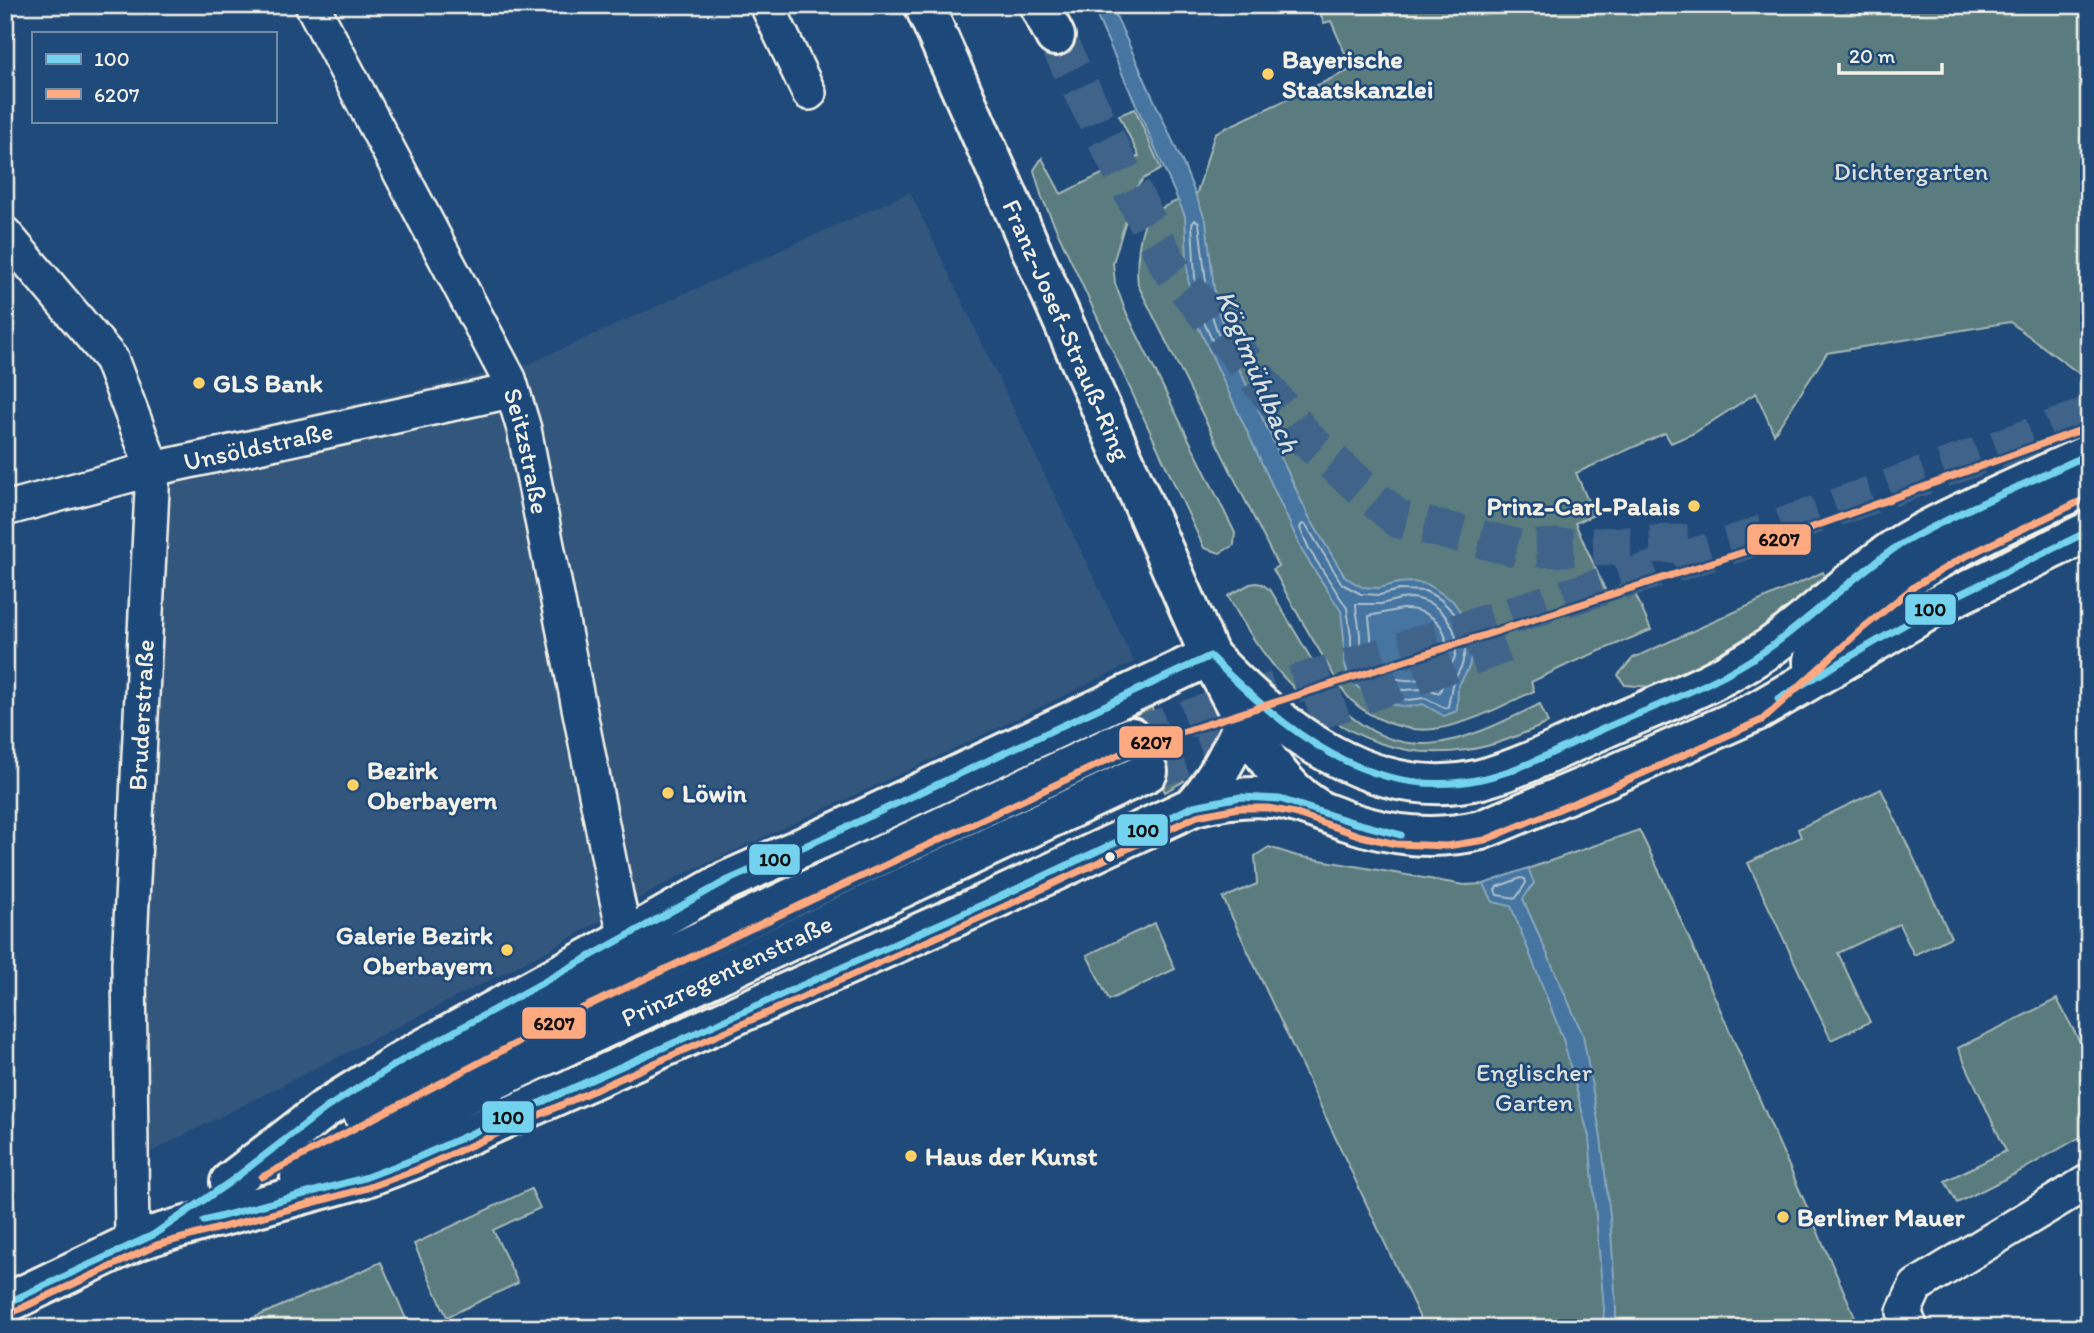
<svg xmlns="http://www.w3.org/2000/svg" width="2094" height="1333" viewBox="0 0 2094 1333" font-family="Itim,sans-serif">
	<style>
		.built { fill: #33567c }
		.green { fill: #5a7b7f; stroke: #a7b6b4; stroke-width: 2 }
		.water { fill: #4474a0; stroke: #8aa6bd; stroke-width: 2 }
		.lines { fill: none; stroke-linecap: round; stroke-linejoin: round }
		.shore { stroke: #aebfcb; stroke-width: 2 }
		.secondary-tunnel { stroke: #3f638a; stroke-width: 38; stroke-dasharray: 38 19; stroke-linecap: butt }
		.street-casing { stroke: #f4f1e8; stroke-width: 38 }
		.secondary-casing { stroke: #f4f1e8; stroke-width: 44 }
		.street { stroke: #1f4a7a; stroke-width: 33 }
		.secondary { stroke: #1f4a7a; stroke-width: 38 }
		.bus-1-casing { stroke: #1f4a7a; stroke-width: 12 }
		.bus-2-casing { stroke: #1f4a7a; stroke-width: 12 }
		.bus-1 { stroke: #73d3ee; stroke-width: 7 }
		.bus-2 { stroke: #ffa980; stroke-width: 7 }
		.poi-dot { fill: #ffd166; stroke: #1f4a7a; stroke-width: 2.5 }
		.bus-dot { fill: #f4f1e8; stroke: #1f4a7a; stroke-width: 2.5 }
		.labels { text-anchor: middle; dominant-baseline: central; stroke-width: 5; stroke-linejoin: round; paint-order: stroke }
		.poi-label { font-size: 26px; font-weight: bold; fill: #f4f1e8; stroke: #1f4a7a; text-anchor: start }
		.park-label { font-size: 26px; fill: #dddfd8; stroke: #1f4a7a }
		.street-label { font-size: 26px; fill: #f4f1e8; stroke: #1f4a7a }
		.water-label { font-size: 28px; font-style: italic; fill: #dadedd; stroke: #1f4a7a }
		.line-badge { stroke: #1f4a7a; stroke-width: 2.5 }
		.pale-badge-label { font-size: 19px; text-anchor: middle; font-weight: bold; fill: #111 }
	</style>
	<rect width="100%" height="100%" fill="#1f4a7a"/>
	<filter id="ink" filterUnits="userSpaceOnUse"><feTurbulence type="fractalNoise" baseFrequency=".0143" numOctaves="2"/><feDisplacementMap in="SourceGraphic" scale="14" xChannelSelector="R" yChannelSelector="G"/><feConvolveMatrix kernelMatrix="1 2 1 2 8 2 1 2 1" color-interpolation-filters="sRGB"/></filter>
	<g filter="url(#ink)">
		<!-- built -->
		<path class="built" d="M 910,192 L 1134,662 L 920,765 L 677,877 L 547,951 L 135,1160 L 150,450 L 526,365 Z"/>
		<!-- green -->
		<path class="green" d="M 1316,5 L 2089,5 L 2089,381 L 2010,322 L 1827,353 L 1774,434 L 1756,393 L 1694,433 L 1671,443 L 1665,433 L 1576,473 L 1594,515 L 1575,523 L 1606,592 L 1630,582 L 1651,630 L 1573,662 L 1531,682 L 1534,691 C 1502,706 1470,724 1434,729 C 1406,733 1370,719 1350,699 C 1339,687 1332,672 1324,658 C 1306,629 1289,599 1273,569 L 1278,566 L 1138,285 C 1136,268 1138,226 1151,215 C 1164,204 1183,199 1197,193 L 1215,133 L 1352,69 L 1331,21 L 1324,23 Z
			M 1135,109 L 1161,169 L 1143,179 L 1135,190 L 1113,263 L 1115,283 L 1125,310 L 1235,533 L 1234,545 L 1220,553 L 1204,548 L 1042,198 L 1034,170 L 1042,158 L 1061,194 L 1139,156 L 1119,115 Z
			M 1823,572 L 1825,577 L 1762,628 L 1675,679 L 1651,687 L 1625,685 L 1618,675 L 1633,658 Z
			M 1256,583 L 1262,584 L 1271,591 L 1339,706 C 1408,772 1467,739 1540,704 L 1548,723 C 1522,734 1496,746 1467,750 C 1355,767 1276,687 1228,596 L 1250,584 Z
			M 1151,706 L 1184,781 L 1165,792 L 1128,714 Z
			M 1881,789 L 1951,937 L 1914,955 L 1899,924 L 1838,953 L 1870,1022 L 1831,1040 L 1748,863 L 1801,837 L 1798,829 Z
			M 1639,830 L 1662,877 L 1860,1328 L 1399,1328 L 1420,1318 L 1223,898 L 1257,884 L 1255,856 L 1269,847 L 1297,856 L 1464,885 L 1484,884 Z
			M 1155,923 L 1175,969 L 1109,1000 L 1087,955 Z
			M 2057,999 L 2089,1059 L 2089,1132 L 2013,1175 L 1957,1203 L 1945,1181 L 2006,1151 L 1958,1048 Z
			M 531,1189 L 540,1208 L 493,1230 L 518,1283 L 447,1317 L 414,1244 Z
			M 381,1262 L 410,1328 L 230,1328 L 364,1270 Z"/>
		<!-- water -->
		<path class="water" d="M 1092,5 L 1111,5 L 1184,166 L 1206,221 L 1216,305 L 1234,358 L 1309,517 L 1345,577 L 1362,587 L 1379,588 L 1398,583 L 1412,582 L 1427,584 L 1453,601 L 1467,622 L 1472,635 L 1472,652 L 1469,667 L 1458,687 L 1457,711 L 1444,716 L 1423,704 L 1408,707 L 1386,703 L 1369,696 L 1355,685 L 1348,674 L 1344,662 L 1344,638 L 1341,611 L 1304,554 L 1197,324 L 1188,279 L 1185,216 Z
			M 1528,868 L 1534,883 L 1523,899 L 1583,1035 L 1601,1138 L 1610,1216 L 1616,1307 L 1616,1328 L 1603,1328 L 1604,1309 L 1589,1137 L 1563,1039 L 1511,906 L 1493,902 L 1484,884 Z"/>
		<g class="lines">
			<!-- shore -->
			<path class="shore" d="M 1195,220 L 1199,223 L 1209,307 L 1222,345 L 1219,349 L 1215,347 L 1204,322 L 1195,278 L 1192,224 Z
				M 1302,524 L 1306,525 L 1342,584 L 1361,594 L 1380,595 L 1399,590 L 1425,591 L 1440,599 L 1455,614 L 1465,636 L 1465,651 L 1462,665 L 1452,685 L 1448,707 L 1445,708 L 1425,698 L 1408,700 L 1388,697 L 1373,690 L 1360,680 L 1351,661 L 1351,637 L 1347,608 L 1310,551 L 1300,528 Z
				M 1412,598 C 1438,601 1460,625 1456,652 C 1455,660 1451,665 1447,672 C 1444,679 1443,687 1439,693 C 1434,691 1429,689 1423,689 C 1412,689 1402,692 1390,688 C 1360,679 1361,663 1360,637 C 1360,626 1356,614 1356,604 L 1381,604 L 1400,599 Z
				M 1402,609 C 1425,608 1448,622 1446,648 C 1445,659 1438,670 1433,679 C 1423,678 1414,681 1405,680 C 1375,677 1370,665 1371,639 C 1371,631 1369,623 1369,616 Z
				M 1521,878 L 1525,879 L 1526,883 L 1516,898 L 1497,895 L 1495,890 L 1497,887 Z"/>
			<!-- secondary-tunnel -->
			<path class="secondary-tunnel" d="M 1055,36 L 1169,266 L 1305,438 L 1398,519 L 1521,549 L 1694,543
				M 1131,737 L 1741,542 L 2089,416
				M 1148,772 L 1505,644"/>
			<!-- street casing -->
			<g class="street-casing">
				<g id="street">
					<path id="s1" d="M 312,5 L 509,379 L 524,429 L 617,900 L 626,938"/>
					<path d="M 767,5 L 809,93"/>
					<path d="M 5,234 L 111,359 L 153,469 L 129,963 L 132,1243"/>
					<path id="s2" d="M 5,509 L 153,469 L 511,391"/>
					<path d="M 1911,1328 L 1904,1312 L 1916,1286 L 2089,1181"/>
				</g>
			</g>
			<!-- secondary casing -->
			<g class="secondary-casing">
				<g id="secondary">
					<path id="s3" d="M 924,5 L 1210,656 C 1235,703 1268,779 1315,807"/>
					<path d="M 1039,5 L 1055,36"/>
					<path d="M 1210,656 C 1278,728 1374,805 1481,779 C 1523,768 1564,746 1603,729 C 1660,704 1718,683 1769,648 C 1814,616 1853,576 1899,546 C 1924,530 1951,518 1978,505 C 2015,488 2052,471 2089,454"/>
					<path d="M 1813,660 C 1845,631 1875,600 1911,576 C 1966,539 2029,513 2089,485"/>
					<path d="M 1194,806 C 1219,778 1238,738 1252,703"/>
					<path d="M 362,1112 L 576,1000 L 1131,737"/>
					<path id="s4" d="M 300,1177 L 515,1070 L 1148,772"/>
					<path d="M 230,1182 L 326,1108 L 401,1061 L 626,938 L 726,881 L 832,834 L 1210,656"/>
					<path d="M 216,1218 L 364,1178 L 412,1160 L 993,900 L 1194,806 C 1222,799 1251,794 1280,799 C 1303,803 1325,813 1347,821 C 1392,836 1434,841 1481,830 L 1608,777 L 1757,711 L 1938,605 L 2089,531"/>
					<path d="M 5,1304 L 132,1243 C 169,1228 205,1224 240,1207"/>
				</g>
			</g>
			<!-- street -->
			<use href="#street" class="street"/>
			<!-- secondary -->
			<use href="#secondary" class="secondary"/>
			<!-- bus-1 casing -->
			<g class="bus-1-casing">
				<path id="bus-1" d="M 1778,699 L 1938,605 L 2089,531
					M 204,1221 L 364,1178 L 412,1160 L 993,900 L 1194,806 L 1241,797 L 1280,799 L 1352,822 L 1401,835
					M 5,1304 L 153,1235 L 230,1182 L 326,1108 L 401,1061 L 726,881 L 832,834 L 1210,656 C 1283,729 1371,803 1481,779 C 1524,770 1564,746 1603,729 C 1660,704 1719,683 1769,648 C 1814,616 1853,576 1898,546 C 1921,532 1945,521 1969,509 C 2008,491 2049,473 2089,454"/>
			</g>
			<!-- bus-2 casing -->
			<g class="bus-2-casing">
				<path id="bus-2" d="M 262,1177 L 581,1009 L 1135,747 L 1744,552 L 2089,427
					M 9,1314 L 157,1245 L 367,1188 L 416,1170 L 997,910 L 1197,816 L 1238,808 L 1268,808 L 1294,813 L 1361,836 L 1396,844 L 1447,846 L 1485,840 L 1612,787 L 1762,720 L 1863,628 L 1915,586 L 1960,559 L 2089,497"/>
			</g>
			<!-- bus-1 -->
			<use href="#bus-1" class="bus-1"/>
			<!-- bus-2 -->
			<use href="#bus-2" class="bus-2"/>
		</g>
	</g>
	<!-- markers -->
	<g class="poi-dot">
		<circle cx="1268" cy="74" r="7"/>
		<circle cx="199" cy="383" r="7"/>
		<circle cx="1694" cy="506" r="7"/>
		<circle cx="353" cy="785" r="7"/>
		<circle cx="668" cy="793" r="7"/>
		<circle cx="507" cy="950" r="7"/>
		<circle cx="911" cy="1156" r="7"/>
		<circle cx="1783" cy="1217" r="7"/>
	</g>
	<circle class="bus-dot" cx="1110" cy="857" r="6"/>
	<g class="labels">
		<!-- poi labels -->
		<g class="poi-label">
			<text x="1282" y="59">Bayerische<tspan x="1282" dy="30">Staatskanzlei</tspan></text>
			<text x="213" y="383">GLS Bank</text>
			<text x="1680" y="506" text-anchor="end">Prinz-Carl-Palais</text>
			<text x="367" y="770">Bezirk<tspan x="367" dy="30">Oberbayern</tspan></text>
			<text x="682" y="793">Löwin</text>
			<text x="493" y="935" text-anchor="end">Galerie Bezirk<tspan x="493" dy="30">Oberbayern</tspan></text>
			<text x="925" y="1156">Haus der Kunst</text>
			<text x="1797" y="1217">Berliner Mauer</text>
		</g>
		<!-- park labels -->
		<g class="park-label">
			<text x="1911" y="171">Dichtergarten</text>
			<text x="1534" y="1072">Englischer<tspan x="1534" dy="30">Garten</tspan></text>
		</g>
		<!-- street labels -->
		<g class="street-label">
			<text stroke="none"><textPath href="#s3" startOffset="355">Franz-Josef-Strauß-Ring</textPath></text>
			<text stroke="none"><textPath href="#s2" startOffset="261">Unsöldstraße</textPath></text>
			<text stroke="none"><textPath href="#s1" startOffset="497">Seitzstraße</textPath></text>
			<text transform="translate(141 715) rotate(-87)">Bruderstraße</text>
			<text stroke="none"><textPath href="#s4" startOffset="474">Prinzregentenstraße</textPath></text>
		</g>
		<!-- water labels -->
		<g class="water-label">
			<text transform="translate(1258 371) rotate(67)">Köglmühlbach</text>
		</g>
	</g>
	<g class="line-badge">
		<rect x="1746" y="523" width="66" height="33" rx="7" fill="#ffa980"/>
		<rect x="1904" y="593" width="53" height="33" rx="7" fill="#73d3ee"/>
		<rect x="1118" y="725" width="66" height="34" rx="7" fill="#ffa980"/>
		<rect x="1116" y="813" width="53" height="34" rx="7" fill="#73d3ee"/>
		<rect x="748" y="843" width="53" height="33" rx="7" fill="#73d3ee"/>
		<rect x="521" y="1006" width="66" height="34" rx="7" fill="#ffa980"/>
		<rect x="481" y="1100" width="54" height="34" rx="7" fill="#73d3ee"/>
	</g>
	<g class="pale-badge-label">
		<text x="1779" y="546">6207</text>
		<text x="1930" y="616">100</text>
		<text x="1151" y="749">6207</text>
		<text x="1143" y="837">100</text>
		<text x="775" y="866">100</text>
		<text x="554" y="1030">6207</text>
		<text x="508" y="1124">100</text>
	</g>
	<!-- margin -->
	<rect width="2094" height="1333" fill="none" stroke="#1f4a7a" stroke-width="28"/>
	<rect x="14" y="14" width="2066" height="1305" fill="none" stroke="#f4f1e8" stroke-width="2.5" filter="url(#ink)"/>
	<!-- legend -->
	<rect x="32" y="32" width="245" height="91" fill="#1f4a7a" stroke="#748da6" stroke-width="2"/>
	<rect x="46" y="54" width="35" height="10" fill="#73d3ee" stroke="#748da6" stroke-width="2"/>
	<text x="94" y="66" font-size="21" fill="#f4f1e8">100</text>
	<rect x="46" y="89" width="35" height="10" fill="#ffa980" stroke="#748da6" stroke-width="2"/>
	<text x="94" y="102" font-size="21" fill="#f4f1e8">6207</text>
	<!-- scale -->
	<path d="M1839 63v10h103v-10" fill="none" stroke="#f4f1e8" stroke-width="3.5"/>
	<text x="1849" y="63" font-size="21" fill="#f4f1e8" stroke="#1f4a7a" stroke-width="5" paint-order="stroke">20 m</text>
</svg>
